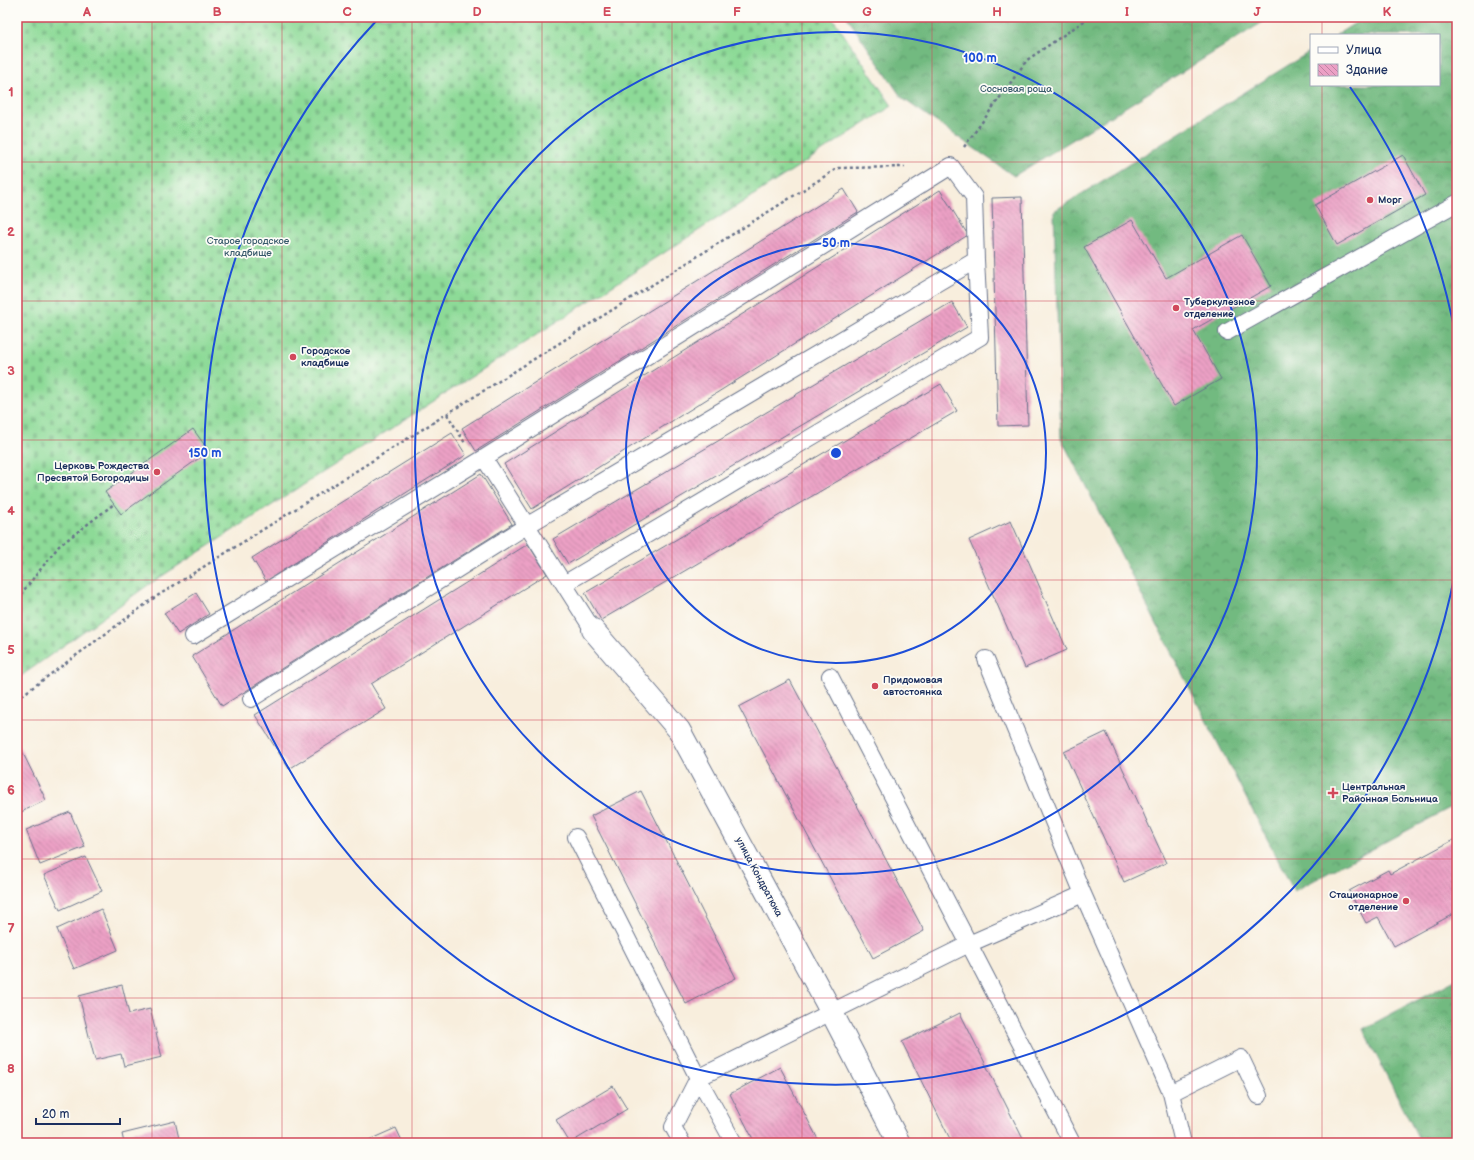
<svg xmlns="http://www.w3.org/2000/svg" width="1474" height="1160" viewBox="0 0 1474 1160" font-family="'Balsamiq Sans',sans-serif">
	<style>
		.forest { fill: url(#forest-crowns); stroke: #46746f }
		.cemetery { fill: url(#cemetery-stones); stroke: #54847a }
		.building { fill: url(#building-back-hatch) }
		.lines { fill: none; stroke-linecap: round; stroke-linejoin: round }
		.lane-casing { stroke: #68728a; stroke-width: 18 }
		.street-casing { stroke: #68728a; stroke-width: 24 }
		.path { stroke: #68728a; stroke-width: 2.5; stroke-dasharray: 3 3; stroke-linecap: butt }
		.lane { stroke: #fff; stroke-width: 16 }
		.street { stroke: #fff; stroke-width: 22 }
		.grid { fill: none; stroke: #d1495b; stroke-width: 1; stroke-opacity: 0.55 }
		.ring { fill: none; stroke: #1d4ed8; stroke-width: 2 }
		.poi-dot { fill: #d1495b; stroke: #fdfcf7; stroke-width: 1.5 }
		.labels { text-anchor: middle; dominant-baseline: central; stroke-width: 3.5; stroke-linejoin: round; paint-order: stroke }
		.park-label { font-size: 10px; fill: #385a6c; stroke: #fdfcf7 }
		.poi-label { font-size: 10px; font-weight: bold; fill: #1b2f5e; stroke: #fdfcf7; text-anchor: start }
		.street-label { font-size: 10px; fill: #1b2f5e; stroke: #fdfcf7 }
		.centre { fill: #1d4ed8; stroke: #fdfcf7; stroke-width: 2 }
		.ring-label { font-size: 12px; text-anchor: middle; font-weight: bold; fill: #1d4ed8; stroke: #fdfcf7; stroke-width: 3.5; stroke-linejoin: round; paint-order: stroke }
		.neatline { fill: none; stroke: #d1495b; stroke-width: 1.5 }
		.grid-label { font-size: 13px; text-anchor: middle; font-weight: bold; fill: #d1495b }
	</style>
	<defs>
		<pattern id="forest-crowns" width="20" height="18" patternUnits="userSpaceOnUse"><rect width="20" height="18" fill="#72ba80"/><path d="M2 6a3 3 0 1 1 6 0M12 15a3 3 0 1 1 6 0" fill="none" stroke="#5d986c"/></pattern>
		<pattern id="cemetery-stones" width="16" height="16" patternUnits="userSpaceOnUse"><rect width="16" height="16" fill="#8dda97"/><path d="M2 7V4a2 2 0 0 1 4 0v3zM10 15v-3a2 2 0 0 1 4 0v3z" fill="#79bb85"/></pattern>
		<pattern id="building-back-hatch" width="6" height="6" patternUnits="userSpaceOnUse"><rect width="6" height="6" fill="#eca0c5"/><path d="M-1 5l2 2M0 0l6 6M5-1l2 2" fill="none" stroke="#be83a3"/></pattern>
	</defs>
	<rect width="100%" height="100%" fill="#fdfcf7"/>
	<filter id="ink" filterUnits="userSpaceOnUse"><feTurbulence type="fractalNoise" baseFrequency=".025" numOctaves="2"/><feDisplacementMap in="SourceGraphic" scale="8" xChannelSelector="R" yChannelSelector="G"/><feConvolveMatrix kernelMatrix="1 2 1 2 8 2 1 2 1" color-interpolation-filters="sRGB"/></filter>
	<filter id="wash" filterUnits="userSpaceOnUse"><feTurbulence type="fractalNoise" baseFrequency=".012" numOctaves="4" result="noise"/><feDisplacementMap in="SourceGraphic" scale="16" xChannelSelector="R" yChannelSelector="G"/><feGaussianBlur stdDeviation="0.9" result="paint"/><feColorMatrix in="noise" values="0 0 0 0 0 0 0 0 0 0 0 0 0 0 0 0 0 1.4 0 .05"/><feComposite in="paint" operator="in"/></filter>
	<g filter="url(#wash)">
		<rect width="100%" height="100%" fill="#f8eedd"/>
		<!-- forest -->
		<path class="forest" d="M 847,17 L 1271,17 L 1014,176 L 902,98 Z
			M 1365,17 L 1457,17 L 1457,804 L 1294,891 L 1061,438 L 1054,211 L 1311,51 L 1311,85 L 1439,85 L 1439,35 L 1336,35 Z
			M 1457,979 L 1457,1143 L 1421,1143 L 1363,1029 Z"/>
		<!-- cemetery -->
		<path class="cemetery" d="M 17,17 L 832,17 L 892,106 L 148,585 L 17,679 Z"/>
		<g id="blocks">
			<!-- building -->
			<path class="building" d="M 1403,155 L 1425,195 L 1337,245 L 1315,205 Z
				M 844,189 L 858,212 L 476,451 L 462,428 Z
				M 940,190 L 968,235 L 532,509 L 504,464 Z
				M 1022,197 L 1028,425 L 998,426 L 992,198 Z
				M 1132,220 L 1166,278 L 1242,235 L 1271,286 L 1193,330 L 1221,379 L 1174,406 L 1084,247 Z
				M 952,302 L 967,327 L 568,564 L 553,539 Z
				M 941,384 L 957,411 L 601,620 L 585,593 Z
				M 193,429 L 209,451 L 121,514 L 105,492 Z
				M 452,433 L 466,455 L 266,581 L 252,558 Z
				M 481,474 L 512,524 L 222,706 L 192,656 Z
				M 1011,521 L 1067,650 L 1025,668 L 969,540 Z
				M 528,544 L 547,574 L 371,684 L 386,709 L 289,769 L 255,715 Z
				M 196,593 L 209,614 L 178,634 L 164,613 Z
				M 790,680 L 924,931 L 873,958 L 739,707 Z
				M 1106,732 L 1166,863 L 1124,882 L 1064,752 Z
				M 17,741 L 46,800 L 17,814 Z
				M 641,791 L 736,978 L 686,1004 L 591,816 Z
				M 70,812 L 85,847 L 40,865 L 26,830 Z
				M 1457,838 L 1457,912 L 1394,946 L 1378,917 L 1366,923 L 1349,891 L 1388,870 L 1390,874 Z
				M 86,857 L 102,891 L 60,910 L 44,875 Z
				M 101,909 L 118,950 L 74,969 L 57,929 Z
				M 122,985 L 129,1014 L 150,1009 L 162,1057 L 124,1066 L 121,1054 L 95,1060 L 79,996 Z
				M 960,1013 L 1025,1143 L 952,1143 L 902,1042 Z
				M 780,1067 L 820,1143 L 755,1143 L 730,1094 Z
				M 613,1086 L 627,1109 L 570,1143 L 556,1120 Z
				M 175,1121 L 180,1143 L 124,1143 L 122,1134 Z
				M 396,1128 L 403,1143 L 362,1143 Z"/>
		</g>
	</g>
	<g filter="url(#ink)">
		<use href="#blocks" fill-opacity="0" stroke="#68728a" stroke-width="1"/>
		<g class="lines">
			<!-- lane casing -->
			<g class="lane-casing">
				<path id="lane" d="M 1227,332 L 1457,203
					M 484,458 L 593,630
					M 193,636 L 484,458 L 951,166 L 974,197 L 976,260
					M 986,659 L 1083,894 L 1171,1093 L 1183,1143
					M 251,699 L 528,525 L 976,260 L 980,337 L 564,584
					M 576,837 L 698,1078 L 673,1127 L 682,1143
					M 1171,1093 L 1241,1058 L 1259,1096
					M 734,1143 L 698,1078 L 969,944 L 830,676
					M 1072,1143 L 969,944 L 1083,894"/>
			</g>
			<!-- street casing -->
			<g class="street-casing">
				<path id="street" d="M 593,630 L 679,730 L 832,1013 L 899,1143"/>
			</g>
			<!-- path -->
			<path class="path" d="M 964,147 L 1027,60 L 1090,17
				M 447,414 L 465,443
				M 17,599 L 59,546 L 114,504
				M 17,699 L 154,598 L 838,168 L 905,167"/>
			<!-- lane -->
			<use href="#lane" class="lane"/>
			<!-- street -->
			<use href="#street" class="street"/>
		</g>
	</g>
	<!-- grid -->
	<path class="grid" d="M 152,17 L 152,1143M 282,17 L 282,1143M 412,17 L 412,1143M 542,17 L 542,1143M 672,17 L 672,1143M 802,17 L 802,1143M 932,17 L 932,1143M 1062,17 L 1062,1143M 1192,17 L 1192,1143M 1322,17 L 1322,35M 1322,85 L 1322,1143M 17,162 L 1457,162M 17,301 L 1457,301M 17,440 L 1457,440M 17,580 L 1457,580M 17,720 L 1457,720M 17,859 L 1457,859M 17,998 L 1457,998"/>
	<!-- distance rings -->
	<g class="ring">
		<circle cx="836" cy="453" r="210"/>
		<circle cx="836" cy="453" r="421"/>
		<path d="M1456 568A631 631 0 1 1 378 19M1350 87A631 631 0 0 1 1456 338"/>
	</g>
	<!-- markers -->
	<g class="poi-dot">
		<circle cx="1370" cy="200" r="4"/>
		<circle cx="1176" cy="308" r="4"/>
		<circle cx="293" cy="357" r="4"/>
		<circle cx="157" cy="472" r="4"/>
		<circle cx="875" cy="686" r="4"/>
		<path d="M1331 787h4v4h4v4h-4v4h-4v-4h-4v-4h4z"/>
		<circle cx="1406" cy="901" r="4"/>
	</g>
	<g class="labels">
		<!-- park labels -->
		<g class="park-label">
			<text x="1016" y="89">Сосновая роща</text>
			<text x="248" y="241">Старое городское<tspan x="248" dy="12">кладбище</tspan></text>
		</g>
		<!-- poi labels -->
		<g class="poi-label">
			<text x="1378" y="200">Морг</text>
			<text x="1184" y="302">Туберкулезное<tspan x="1184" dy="12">отделение</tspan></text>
			<text x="301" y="351">Городское<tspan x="301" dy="12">кладбище</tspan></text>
			<text x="149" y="466" text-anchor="end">Церковь Рождества<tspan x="149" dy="12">Пресвятой Богородицы</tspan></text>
			<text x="883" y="680">Придомовая<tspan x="883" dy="12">автостоянка</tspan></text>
			<text x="1342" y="787">Центральная<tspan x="1342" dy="12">Районная Больница</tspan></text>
			<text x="1398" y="895" text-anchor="end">Стационарное<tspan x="1398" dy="12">отделение</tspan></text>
		</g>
		<!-- street labels -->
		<g class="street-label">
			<text transform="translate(759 877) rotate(62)">улица Кондратюка</text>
		</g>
	</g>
	<circle cx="836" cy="453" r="6" class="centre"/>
	<g class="ring-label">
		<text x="980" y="62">100 m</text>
		<text x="836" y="247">50 m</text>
		<text x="205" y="457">150 m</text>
	</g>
	<!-- margin -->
	<rect width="1474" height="1160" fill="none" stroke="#fdfcf7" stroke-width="44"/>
	<!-- legend -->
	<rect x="1310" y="34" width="130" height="52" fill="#fdfcf7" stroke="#a3aaba"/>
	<rect x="1318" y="47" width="20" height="6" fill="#ffffff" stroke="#a3aaba"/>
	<text x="1346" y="54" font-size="12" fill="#1b2f5e">Улица</text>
	<rect x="1318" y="64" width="20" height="12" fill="url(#building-back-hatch)" stroke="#a3aaba"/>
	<text x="1346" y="74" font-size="12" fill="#1b2f5e">Здание</text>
	<!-- scale -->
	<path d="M36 1118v6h84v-6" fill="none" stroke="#1b2f5e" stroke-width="2"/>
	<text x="42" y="1118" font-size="12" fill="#1b2f5e" stroke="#fdfcf7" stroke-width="3" paint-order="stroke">20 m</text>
	<rect x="22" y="22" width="1430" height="1116" class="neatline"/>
	<g class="grid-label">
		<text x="87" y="16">A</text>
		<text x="217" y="16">B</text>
		<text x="347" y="16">C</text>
		<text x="477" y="16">D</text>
		<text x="607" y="16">E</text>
		<text x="737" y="16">F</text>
		<text x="867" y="16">G</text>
		<text x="997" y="16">H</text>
		<text x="1127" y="16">I</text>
		<text x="1257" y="16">J</text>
		<text x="1387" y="16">K</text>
		<text x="11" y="96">1</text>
		<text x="11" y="236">2</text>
		<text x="11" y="375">3</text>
		<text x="11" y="515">4</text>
		<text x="11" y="654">5</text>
		<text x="11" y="794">6</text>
		<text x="11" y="933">7</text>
		<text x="11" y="1073">8</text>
	</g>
</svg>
